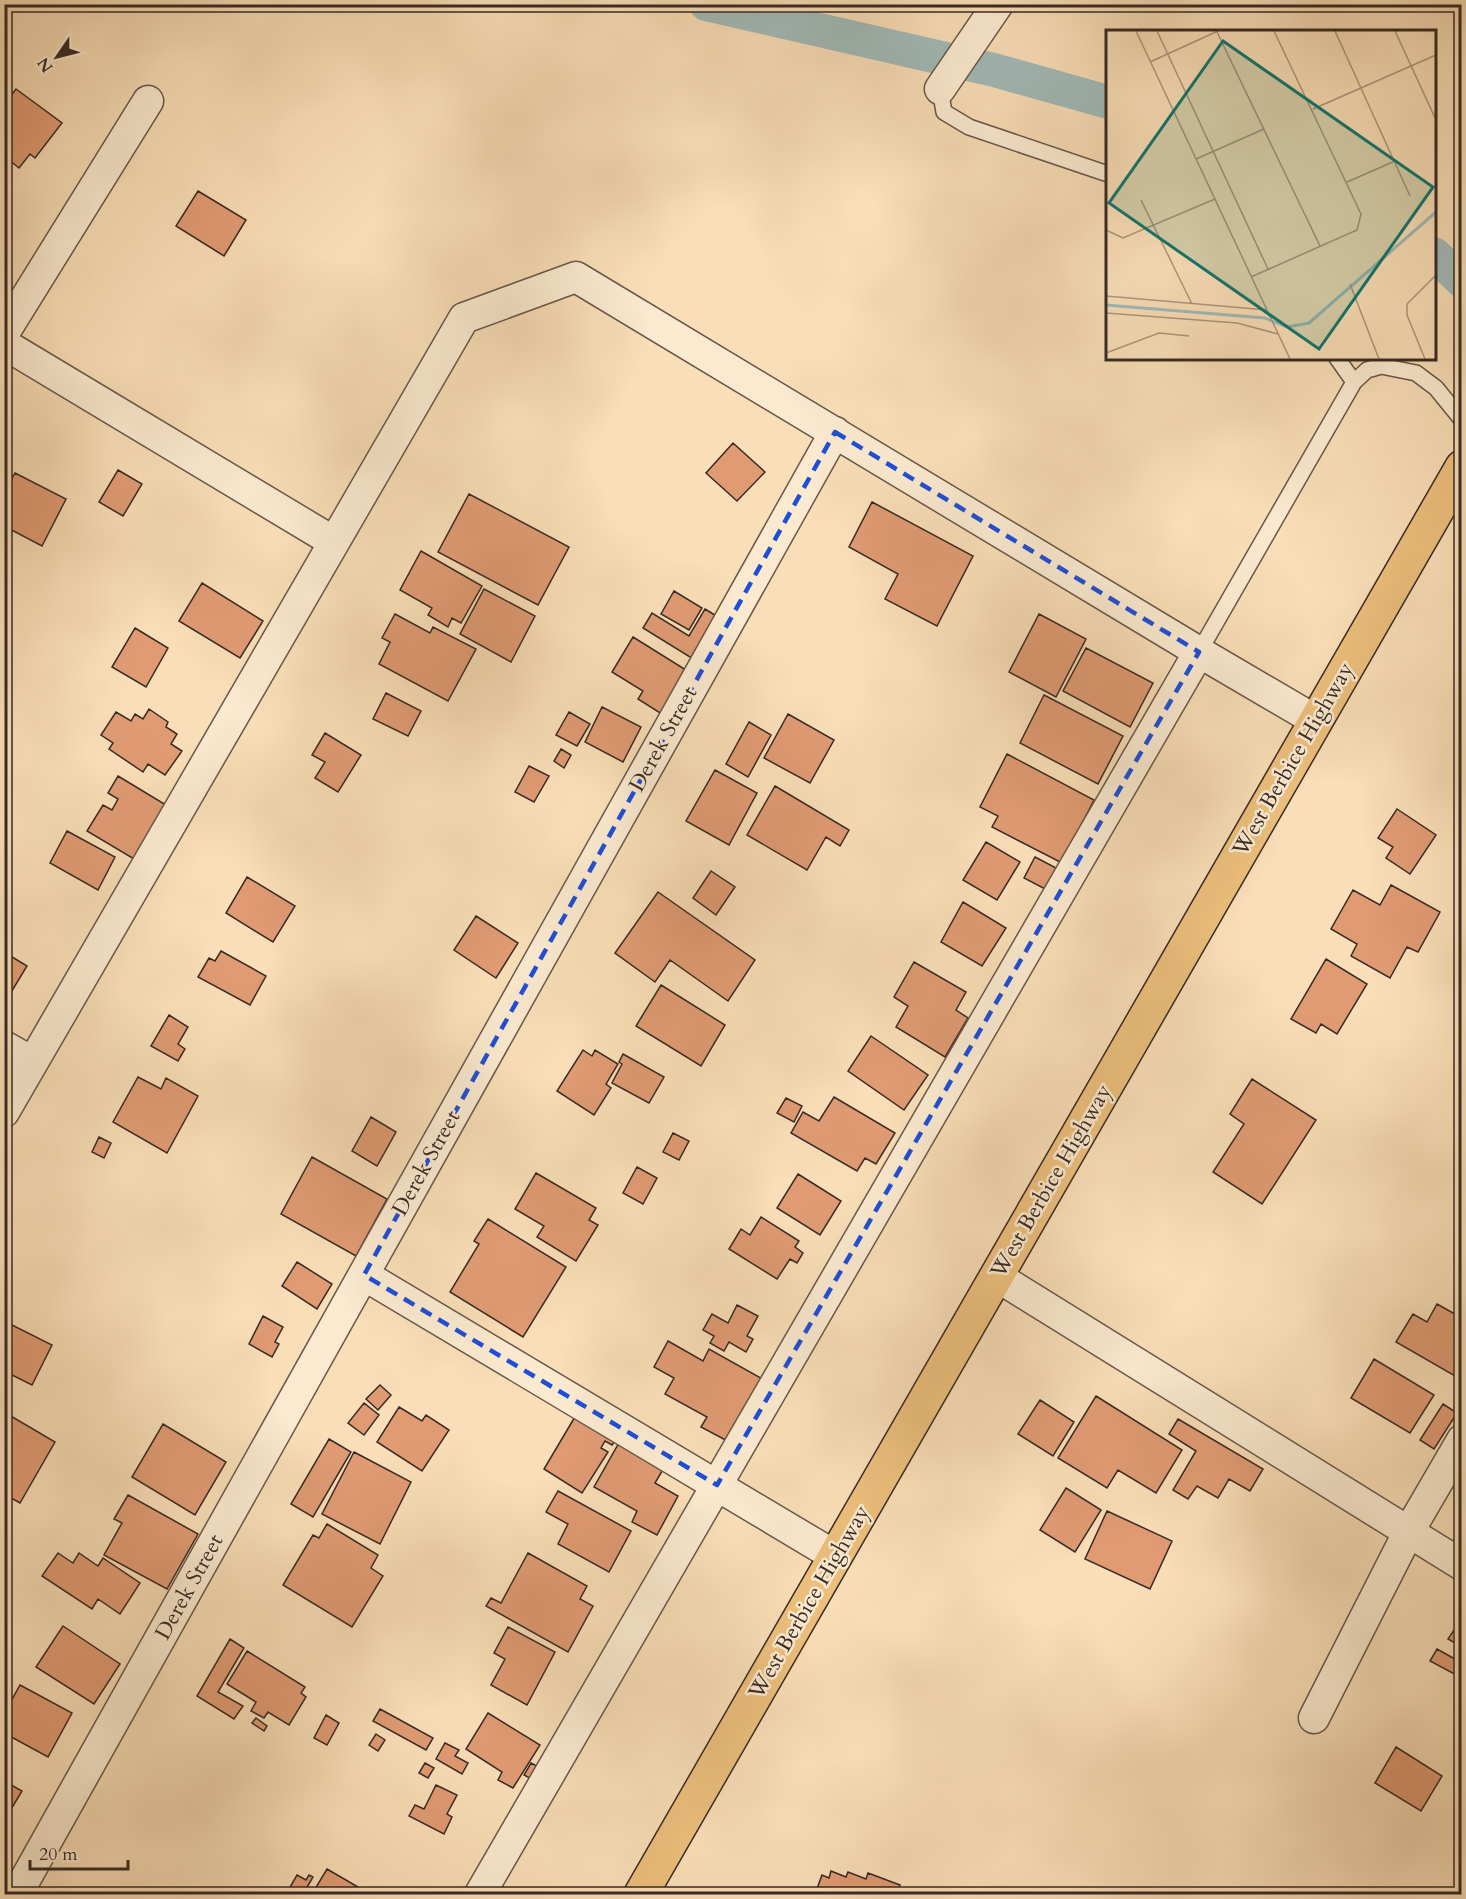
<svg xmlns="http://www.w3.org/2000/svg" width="1466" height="1899" viewBox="0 0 1466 1899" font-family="Cardo,serif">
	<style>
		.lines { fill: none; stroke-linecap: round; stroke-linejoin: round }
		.canal { stroke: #a1bab8; stroke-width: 34 }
		.building { fill: #e09b73; stroke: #382a25; stroke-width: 1.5 }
		.service-casing { stroke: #68574a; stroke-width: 18 }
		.minor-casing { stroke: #68574a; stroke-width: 33 }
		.primary-casing { stroke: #382a25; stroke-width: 36 }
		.service { stroke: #fbead0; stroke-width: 15 }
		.minor { stroke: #fbead0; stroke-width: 30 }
		.primary { stroke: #ecbf7c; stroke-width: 33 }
		.marked { fill: none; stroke: #1d4ed8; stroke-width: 4.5; stroke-dasharray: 12 8; stroke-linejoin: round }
		.labels { text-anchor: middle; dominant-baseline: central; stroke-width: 5; stroke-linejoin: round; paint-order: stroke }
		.street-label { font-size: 22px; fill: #382a25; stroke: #fbead0 }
		.inset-river { fill: none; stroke: #a1bab8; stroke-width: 3 }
		.inset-road { fill: none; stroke: #ac967d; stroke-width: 1.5 }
		.view { fill: #0f766e; fill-opacity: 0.15; stroke: #0f766e; stroke-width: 3 }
		.inset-edge { fill: none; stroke: #382a25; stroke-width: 3 }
	</style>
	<rect width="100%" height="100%" fill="#f9deb7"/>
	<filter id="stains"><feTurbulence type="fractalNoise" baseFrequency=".00333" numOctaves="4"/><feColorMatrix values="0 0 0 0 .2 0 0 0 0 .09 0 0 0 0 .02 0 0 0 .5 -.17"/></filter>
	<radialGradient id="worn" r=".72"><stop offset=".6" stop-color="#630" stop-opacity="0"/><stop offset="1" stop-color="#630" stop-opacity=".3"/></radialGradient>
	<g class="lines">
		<!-- canal -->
		<path class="canal" d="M 706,4 L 994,70 L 1108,102
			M 1434,254 L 1462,281"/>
	</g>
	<!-- building -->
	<path class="building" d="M 16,89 L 62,123 L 35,158 L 30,154 L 19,168 L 4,156 L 4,105 Z
		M 198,191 L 246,220 L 224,256 L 176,226 Z
		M 733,443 L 765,472 L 737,501 L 706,473 Z
		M 118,470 L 142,484 L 123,516 L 99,502 Z
		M 15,473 L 66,499 L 42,546 L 4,526 L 4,493 Z
		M 469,494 L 569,547 L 538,605 L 438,552 Z
		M 872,502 L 973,556 L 937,626 L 885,599 L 898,574 L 849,547 Z
		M 421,551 L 482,586 L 461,623 L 452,618 L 448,627 L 428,615 L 432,608 L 400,590 Z
		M 202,583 L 263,621 L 240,658 L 179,621 Z
		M 484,589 L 535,616 L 511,662 L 460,634 Z
		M 674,591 L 702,608 L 689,630 L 661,614 Z
		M 705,609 L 723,620 L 698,662 L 643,628 L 652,613 L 689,636 Z
		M 395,614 L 430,633 L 433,627 L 476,649 L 448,701 L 379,664 L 390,642 L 382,638 Z
		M 1039,614 L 1086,639 L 1056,697 L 1009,672 Z
		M 135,628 L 168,648 L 146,687 L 112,667 Z
		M 633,637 L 694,675 L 668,718 L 638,699 L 643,691 L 612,672 Z
		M 1086,648 L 1153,683 L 1130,727 L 1063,691 Z
		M 386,693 L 421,711 L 408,736 L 373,719 Z
		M 1044,695 L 1123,736 L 1098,784 L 1020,743 Z
		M 602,707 L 641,727 L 623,762 L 585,742 Z
		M 149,709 L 168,722 L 166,727 L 177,734 L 171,744 L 182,751 L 165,775 L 148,764 L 143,772 L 109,749 L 113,743 L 101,735 L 116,712 L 131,721 L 135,714 L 143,719 Z
		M 569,712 L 590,724 L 577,746 L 556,735 Z
		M 788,714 L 834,740 L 810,783 L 764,758 Z
		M 749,722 L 771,735 L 748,777 L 726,764 Z
		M 325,733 L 361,755 L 338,792 L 315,778 L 325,762 L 312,755 Z
		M 561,749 L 571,755 L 564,768 L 554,761 Z
		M 1007,754 L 1094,800 L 1062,863 L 992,827 L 998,816 L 980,807 Z
		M 529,766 L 549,776 L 534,802 L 515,792 Z
		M 715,770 L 757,793 L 729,845 L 686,821 Z
		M 118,776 L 166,805 L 134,859 L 87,831 L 103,805 L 112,810 L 118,799 L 108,793 Z
		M 775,786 L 849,830 L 840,846 L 826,837 L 807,870 L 747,835 Z
		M 1397,809 L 1436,835 L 1410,874 L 1386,858 L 1393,847 L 1378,838 Z
		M 67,831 L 115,857 L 98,890 L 50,863 Z
		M 986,842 L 1020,862 L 997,900 L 963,880 Z
		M 1035,857 L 1060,870 L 1049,891 L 1024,878 Z
		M 711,871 L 735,887 L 716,915 L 693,898 Z
		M 247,877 L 295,906 L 273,942 L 226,913 Z
		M 1391,885 L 1440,912 L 1418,952 L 1407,947 L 1390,978 L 1351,956 L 1357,944 L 1331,929 L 1353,890 L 1380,905 Z
		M 658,892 L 755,960 L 728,1001 L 670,960 L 655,982 L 615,953 Z
		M 963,902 L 1006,928 L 982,966 L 941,942 Z
		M 476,916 L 518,943 L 496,978 L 454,950 Z
		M 221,951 L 266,976 L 250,1005 L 198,977 L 209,958 L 215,961 Z
		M 4,952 L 27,966 L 4,1004 Z
		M 1326,959 L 1367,984 L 1337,1034 L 1321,1024 L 1316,1033 L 1291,1019 Z
		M 914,962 L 966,992 L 956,1010 L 968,1018 L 945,1057 L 896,1027 L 908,1006 L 894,997 Z
		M 661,985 L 725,1025 L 701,1066 L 636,1026 Z
		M 169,1015 L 188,1027 L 178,1044 L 185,1049 L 178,1061 L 151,1046 Z
		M 871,1036 L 928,1075 L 904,1110 L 848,1071 Z
		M 583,1050 L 592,1056 L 595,1050 L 618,1064 L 606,1084 L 611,1088 L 594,1115 L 557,1091 Z
		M 623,1054 L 664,1077 L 649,1103 L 612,1083 L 622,1064 L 619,1062 Z
		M 138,1077 L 161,1089 L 166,1078 L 198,1096 L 167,1153 L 113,1122 Z
		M 1252,1079 L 1316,1120 L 1262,1204 L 1213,1172 L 1244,1124 L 1230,1114 Z
		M 834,1097 L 895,1133 L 876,1164 L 865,1158 L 857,1171 L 791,1133 L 803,1112 L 819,1121 Z
		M 786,1098 L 802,1106 L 794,1122 L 777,1113 Z
		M 371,1117 L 396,1132 L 377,1166 L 352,1151 Z
		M 673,1133 L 689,1141 L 679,1160 L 663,1152 Z
		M 99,1137 L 111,1143 L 104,1158 L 92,1152 Z
		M 312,1157 L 387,1199 L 356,1256 L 281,1214 Z
		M 637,1167 L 657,1178 L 643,1204 L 623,1193 Z
		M 536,1173 L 596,1208 L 589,1220 L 598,1225 L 576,1261 L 537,1237 L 544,1226 L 515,1209 Z
		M 798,1174 L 841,1201 L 820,1235 L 777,1208 Z
		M 761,1217 L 799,1241 L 795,1247 L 803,1253 L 797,1263 L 790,1259 L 777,1279 L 729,1249 L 741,1229 L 750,1235 Z
		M 488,1219 L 566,1267 L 523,1337 L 450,1292 L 479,1244 L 474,1241 Z
		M 297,1262 L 332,1284 L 317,1309 L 282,1286 Z
		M 1437,1304 L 1462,1318 L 1462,1380 L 1396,1342 L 1413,1314 L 1427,1322 Z
		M 737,1305 L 758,1316 L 747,1336 L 753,1339 L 746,1352 L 729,1342 L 724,1351 L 710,1343 L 714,1336 L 703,1330 L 712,1314 L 728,1323 Z
		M 263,1316 L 283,1327 L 275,1342 L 279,1344 L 272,1357 L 249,1344 Z
		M 4,1321 L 52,1345 L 32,1385 L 4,1371 Z
		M 668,1341 L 703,1361 L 709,1349 L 766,1381 L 731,1443 L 701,1427 L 707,1417 L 665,1394 L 674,1378 L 654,1367 Z
		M 1374,1359 L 1434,1395 L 1410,1433 L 1351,1398 Z
		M 380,1385 L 391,1395 L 378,1410 L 366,1399 Z
		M 1096,1396 L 1182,1450 L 1156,1493 L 1118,1470 L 1107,1488 L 1058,1458 Z
		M 1040,1400 L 1074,1422 L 1053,1456 L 1018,1434 Z
		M 364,1403 L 379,1415 L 364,1435 L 348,1423 Z
		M 1443,1404 L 1457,1413 L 1434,1449 L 1420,1440 Z
		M 399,1407 L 422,1421 L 426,1415 L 449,1430 L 422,1471 L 377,1442 Z
		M 579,1410 L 616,1440 L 612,1445 L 605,1441 L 601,1448 L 608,1452 L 582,1493 L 544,1469 Z
		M 4,1412 L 55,1442 L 20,1503 L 4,1494 Z
		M 1178,1419 L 1263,1469 L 1250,1491 L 1229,1479 L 1218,1498 L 1197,1486 L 1188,1499 L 1173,1490 L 1196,1451 L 1169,1434 Z
		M 163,1424 L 226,1462 L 195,1515 L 132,1477 Z
		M 329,1439 L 351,1452 L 313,1517 L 291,1504 Z
		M 620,1441 L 665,1466 L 655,1483 L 678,1496 L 657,1535 L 632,1522 L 637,1511 L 594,1487 Z
		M 354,1452 L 411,1482 L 380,1544 L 322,1514 Z
		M 1066,1488 L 1101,1510 L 1075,1552 L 1040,1530 Z
		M 558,1491 L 631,1531 L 609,1572 L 558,1544 L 568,1524 L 546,1512 Z
		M 128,1495 L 198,1534 L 167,1589 L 104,1555 L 122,1523 L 114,1519 Z
		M 1107,1511 L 1172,1541 L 1150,1589 L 1085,1559 Z
		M 327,1524 L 378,1555 L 371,1568 L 383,1576 L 352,1627 L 283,1585 L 313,1535 L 319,1538 Z
		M 58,1553 L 73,1563 L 79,1553 L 98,1566 L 103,1558 L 140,1583 L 120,1614 L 98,1599 L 92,1609 L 42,1576 Z
		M 528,1553 L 587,1586 L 580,1599 L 593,1606 L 568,1652 L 486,1606 L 491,1598 L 501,1603 Z
		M 1462,1618 L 1462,1647 L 1448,1639 Z
		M 63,1626 L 120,1664 L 94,1704 L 36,1667 Z
		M 508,1627 L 555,1652 L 527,1705 L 491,1685 L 505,1659 L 494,1653 Z
		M 230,1639 L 244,1648 L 218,1692 L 243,1706 L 234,1719 L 197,1696 Z
		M 1437,1649 L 1462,1663 L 1462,1678 L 1430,1661 Z
		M 247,1651 L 305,1687 L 301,1693 L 306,1697 L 289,1725 L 268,1712 L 264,1718 L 251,1711 L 256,1702 L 227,1684 Z
		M 20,1685 L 72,1713 L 48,1757 L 4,1733 L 4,1714 Z
		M 380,1709 L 433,1738 L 426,1750 L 373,1721 Z
		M 488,1713 L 540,1745 L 513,1788 L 498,1780 L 502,1772 L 466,1749 Z
		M 326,1715 L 339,1723 L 327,1745 L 314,1738 Z
		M 256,1718 L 267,1726 L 264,1731 L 252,1723 Z
		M 376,1734 L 385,1740 L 378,1751 L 369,1745 Z
		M 445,1743 L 459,1750 L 455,1756 L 468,1763 L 462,1774 L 436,1759 Z
		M 1396,1747 L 1442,1776 L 1421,1811 L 1375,1783 Z
		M 425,1763 L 434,1768 L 428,1778 L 419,1773 Z
		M 531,1763 L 548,1772 L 541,1784 L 524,1775 Z
		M 4,1781 L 22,1791 L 4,1821 Z
		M 436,1785 L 457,1795 L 447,1814 L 452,1817 L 444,1834 L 409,1816 L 415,1805 L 424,1809 Z
		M 327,1869 L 370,1894 L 312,1894 Z
		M 831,1871 L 846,1877 L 848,1872 L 866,1879 L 868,1873 L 900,1885 L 897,1894 L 815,1894 L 822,1875 L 829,1878 Z
		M 297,1875 L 306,1880 L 309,1875 L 313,1877 L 303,1894 L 286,1894 Z"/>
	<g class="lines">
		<!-- service casing -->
		<g class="service-casing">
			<path id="service" d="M 940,89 L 944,112 L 969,127 L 1108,174
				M 1337,358 L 1354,382
				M 1199,652 L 1354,382 L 1367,370 L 1381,366 L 1416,373 L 1436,388 L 1462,420"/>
		</g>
		<!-- minor casing -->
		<g class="minor-casing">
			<path id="minor" d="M 940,89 L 998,4
				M 4,333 L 148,101
				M 4,344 L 334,542
				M 4,1046 L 32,1062
				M 4,1112 L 464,318 L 576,277 L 1199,652 L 1315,720
				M 364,1275 L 835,1556
				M 996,1276 L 1462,1565
				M 1314,1718 L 1409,1531 L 1462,1440
				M 17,1894 L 835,432
				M 480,1894 L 1199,652"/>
		</g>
		<!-- primary casing -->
		<g class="primary-casing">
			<path id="primary" d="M 641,1894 L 1462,467"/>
		</g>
		<!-- service -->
		<use href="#service" class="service"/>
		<!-- minor -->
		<use href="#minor" class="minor"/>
		<!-- primary -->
		<use href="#primary" class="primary"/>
	</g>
	<!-- marked area -->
	<path class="marked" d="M 835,432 L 1199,652 L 717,1485 L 364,1275 Z"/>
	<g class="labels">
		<!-- street labels -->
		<g class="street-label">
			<text transform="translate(663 739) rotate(-61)">Derek Street</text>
			<text transform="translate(1293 759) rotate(-60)">West Berbice Highway</text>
			<text transform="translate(426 1163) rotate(-61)">Derek Street</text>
			<text transform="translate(1051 1181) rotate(-60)">West Berbice Highway</text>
			<text transform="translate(189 1587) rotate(-61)">Derek Street</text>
			<text transform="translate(809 1602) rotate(-60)">West Berbice Highway</text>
		</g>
	</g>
	<!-- overview -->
	<g transform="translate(1106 30)">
		<rect width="330" height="330" fill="#f9deb7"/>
		<path class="inset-river" d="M 0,275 L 159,288 L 181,297 L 203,293 L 330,182"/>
		<path class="inset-road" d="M 30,1 L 184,329M 51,1 L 162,239M 229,1 L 304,166M 289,1 L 330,90M 111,2 L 214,216M 44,32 L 112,1M 207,79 L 330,25M 90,129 L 158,99M 241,152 L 289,131M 35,170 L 86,274M 0,200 L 17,208 L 109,169M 145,247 L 251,200 L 255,184 L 168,1M 244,254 L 273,329M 0,266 L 161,280M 0,283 L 131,293 L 172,304M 0,323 L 53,303 L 83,306M 319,329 L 301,285 L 301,274 L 330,245"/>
		<path class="view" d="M 117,11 L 327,157 L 213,319 L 3,173 Z"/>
		<rect width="330" height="330" class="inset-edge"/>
	</g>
	<!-- margin -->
	<rect width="1466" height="1899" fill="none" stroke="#f9deb7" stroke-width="24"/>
	<rect x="6" y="6" width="1454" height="1887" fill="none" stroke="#382a25" stroke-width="3"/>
	<rect x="12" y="12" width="1442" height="1875" fill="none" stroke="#382a25" stroke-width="1.5"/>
	<!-- north arrow -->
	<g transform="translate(57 57) rotate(235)" stroke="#fbead0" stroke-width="4.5" paint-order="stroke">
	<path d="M0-4.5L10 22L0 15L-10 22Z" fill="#382a25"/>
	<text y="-9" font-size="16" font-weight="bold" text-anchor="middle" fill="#382a25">N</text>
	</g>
	<!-- scale -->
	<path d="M30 1860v9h98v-9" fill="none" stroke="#382a25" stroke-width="3"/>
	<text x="39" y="1860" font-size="18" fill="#382a25" stroke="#fbead0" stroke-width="4.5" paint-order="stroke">20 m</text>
	<rect width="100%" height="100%" filter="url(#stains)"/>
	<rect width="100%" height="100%" fill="url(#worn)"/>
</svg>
